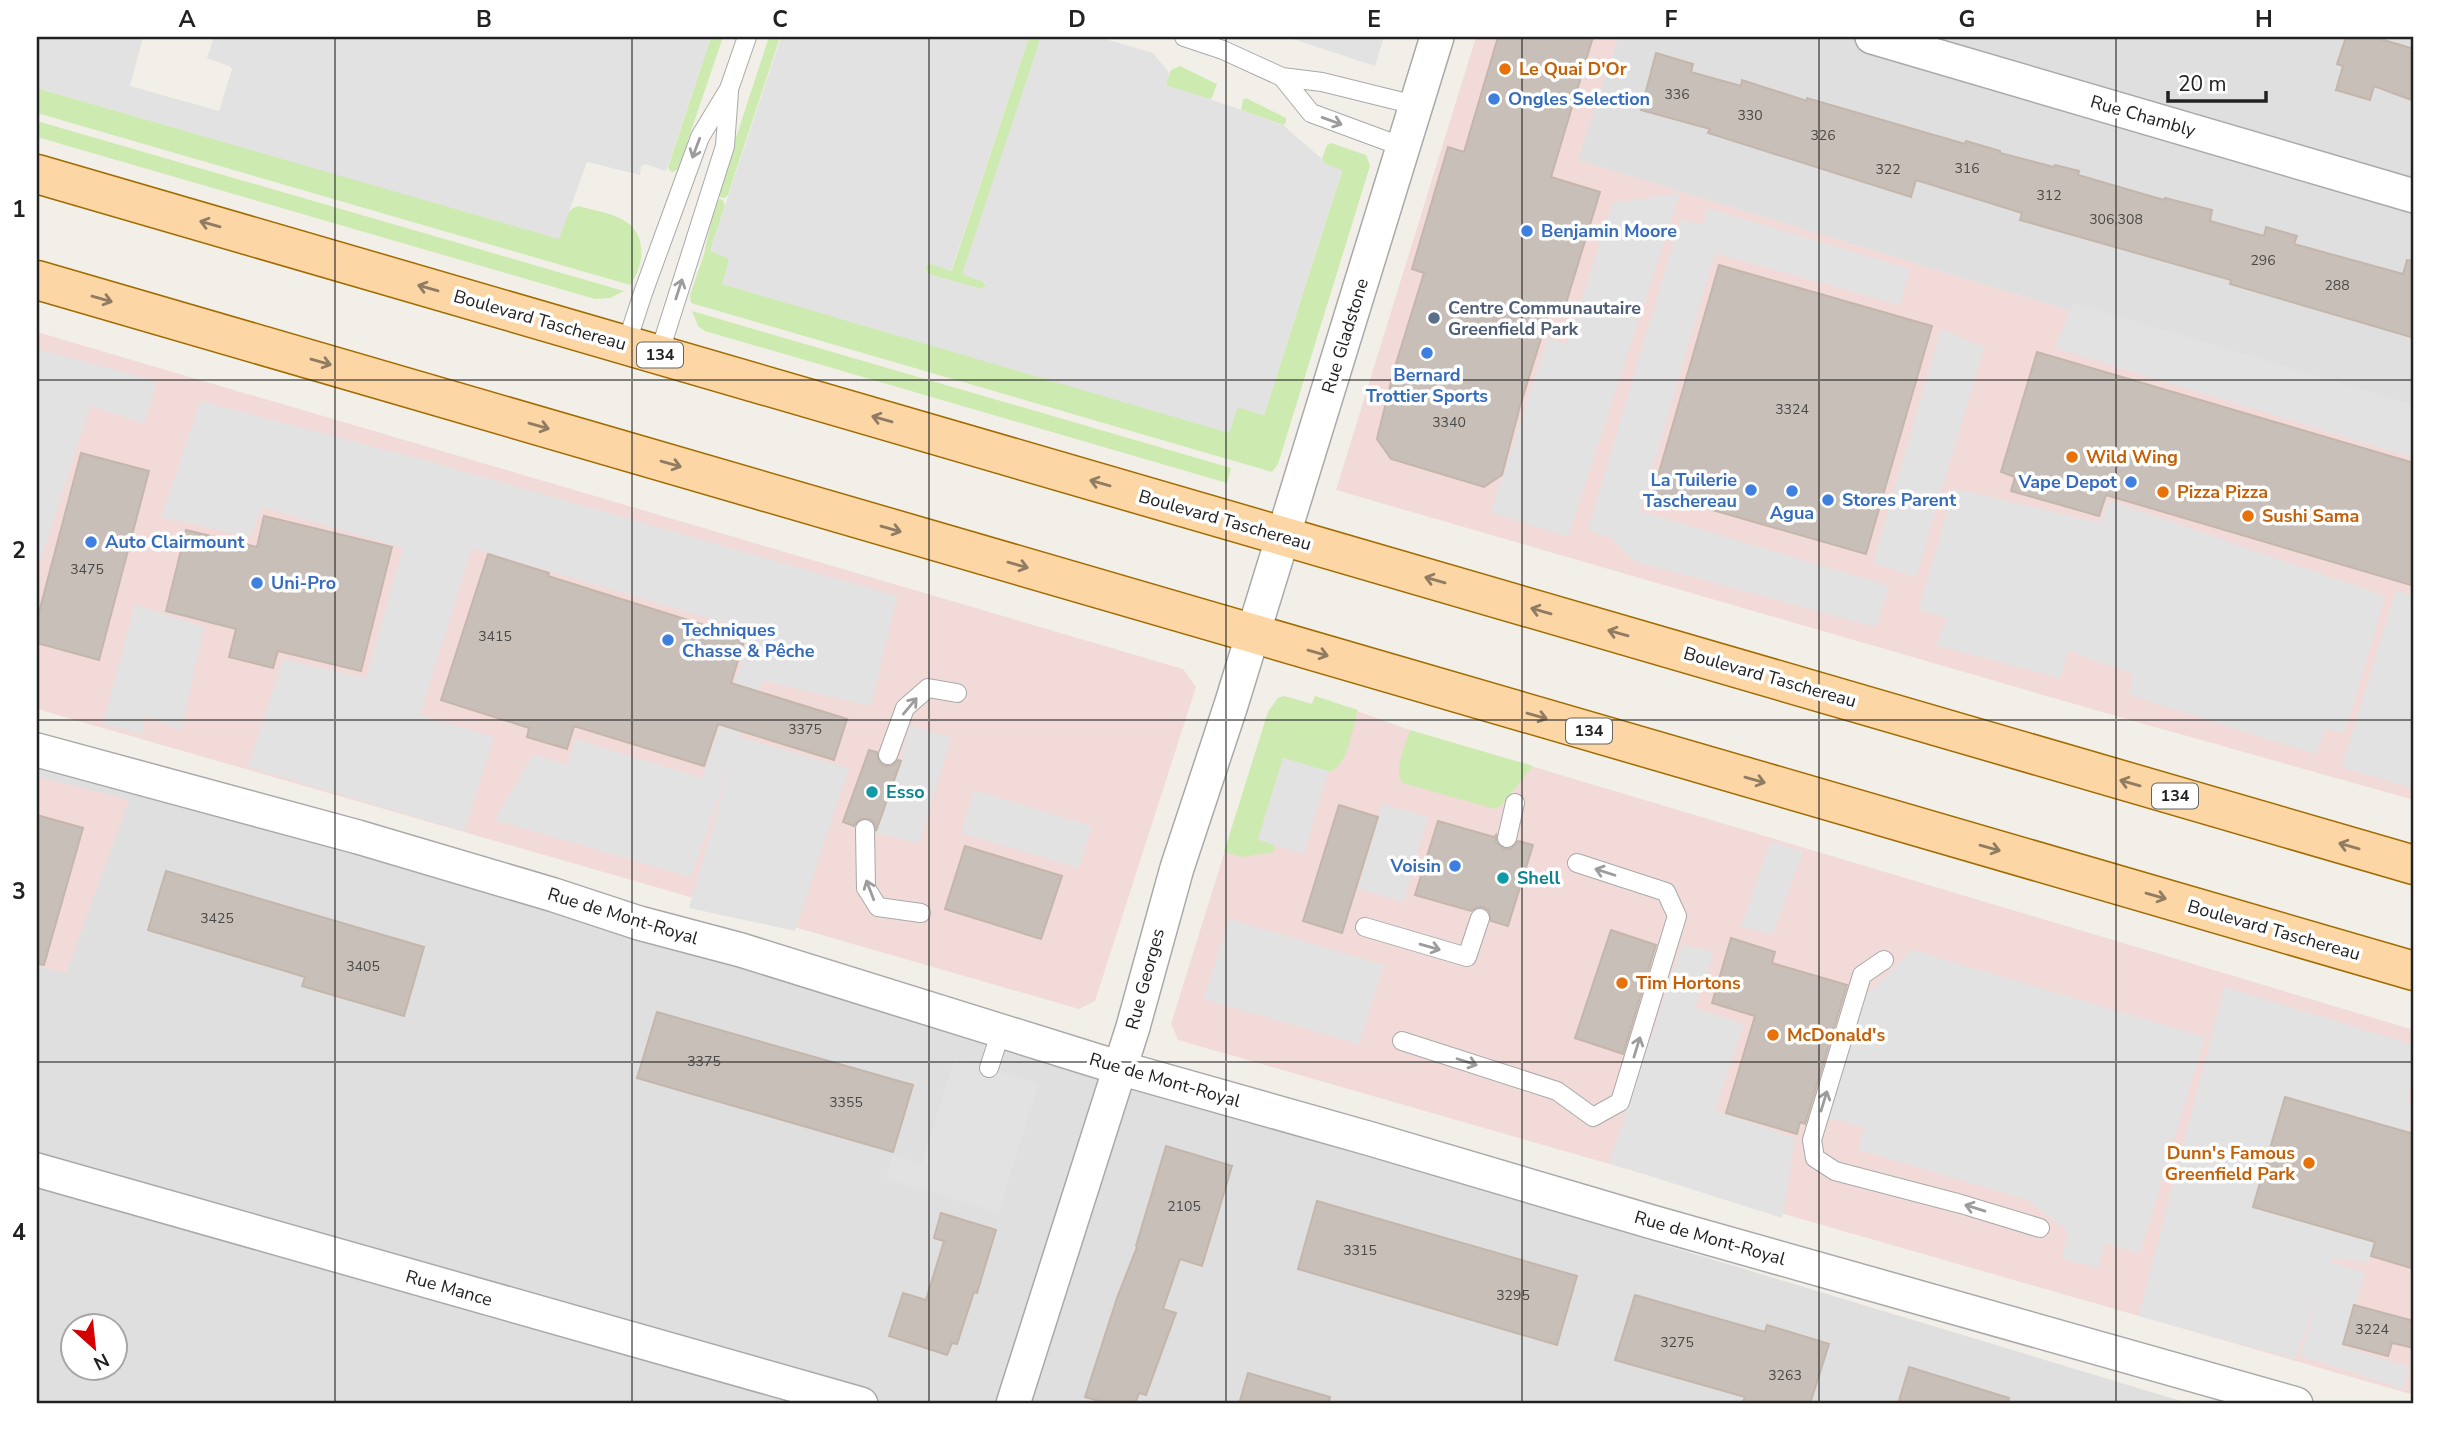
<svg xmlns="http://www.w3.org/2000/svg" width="2451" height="1441" viewBox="0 0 2451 1441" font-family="'Nunito Sans',sans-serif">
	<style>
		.residential { fill: #e0dfdf; fill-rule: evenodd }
		.commercial { fill: #f2dad9 }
		.grass { fill: #cdebb0 }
		.parking { fill: #e2e2e2; fill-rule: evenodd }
		.building { fill: #c7bfb8; stroke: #c4b6ab; stroke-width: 2 }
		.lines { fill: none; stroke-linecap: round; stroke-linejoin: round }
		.service-casing { stroke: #a9a9a9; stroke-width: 20 }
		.minor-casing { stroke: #a9a9a9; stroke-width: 36 }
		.primary-casing { stroke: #a06b00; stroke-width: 41 }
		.service { stroke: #fff; stroke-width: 18 }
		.minor { stroke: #fff; stroke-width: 33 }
		.primary { stroke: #fcd6a4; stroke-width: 38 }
		.oneway { stroke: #9c9c9c }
		.oneway2 { stroke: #8f7c63 }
		.grid { fill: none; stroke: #222; stroke-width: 2; stroke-opacity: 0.55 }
		.food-dot { fill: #e8710a; stroke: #fff; stroke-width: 2.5 }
		.shop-dot { fill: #3f7fe0; stroke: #fff; stroke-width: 2.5 }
		.service-dot { fill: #5c6f8a; stroke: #fff; stroke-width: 2.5 }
		.culture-dot { fill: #0f9aa8; stroke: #fff; stroke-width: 2.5 }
		.labels { text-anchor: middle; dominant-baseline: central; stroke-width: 7; stroke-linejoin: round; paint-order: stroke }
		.number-label { font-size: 14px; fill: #4b4948 }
		.shield { fill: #fff; stroke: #646464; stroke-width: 2 }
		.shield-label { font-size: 16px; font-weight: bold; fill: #222 }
		.food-label { font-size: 18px; font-weight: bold; fill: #c56008; stroke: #fff; text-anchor: start }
		.shop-label { font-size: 18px; font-weight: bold; fill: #366cbe; stroke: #fff; text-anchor: start }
		.street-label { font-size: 18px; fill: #222; stroke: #fff }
		.service-label { font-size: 18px; font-weight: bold; fill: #4e5e75; stroke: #fff; text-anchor: start }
		.culture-label { font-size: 18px; font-weight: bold; fill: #0d838f; stroke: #fff; text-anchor: start }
		.neatline { fill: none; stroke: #222; stroke-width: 2.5 }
		.grid-label { font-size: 23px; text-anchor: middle; font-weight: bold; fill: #222 }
	</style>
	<rect width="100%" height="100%" fill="#f2efe9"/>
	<!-- residential -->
	<path class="residential" d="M 1618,37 L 2414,37 L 2414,416 L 1577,160 Z
		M 37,753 L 2191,1404 L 37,1404 ZM 74,1326 L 116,1326 L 116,1368 L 74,1368 Z"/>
	<!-- commercial -->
	<path class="commercial" d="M 1476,37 L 1618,37 L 1578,160 L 2414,416 L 2414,800 L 2116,716 L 1336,490 Z
		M 37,332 L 1183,669 L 1196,687 L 1095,1001 L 1079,1009 L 37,709 Z
		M 1284,696 L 1312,704 L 1315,696 L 1410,730 L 2414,1030 L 2414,1395 L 1178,1040 L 1171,1024 L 1268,712 L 1278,698 Z
		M 37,776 L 129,800 L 66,973 L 37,966 Z"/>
	<!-- grass -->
	<path class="grass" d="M 711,37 L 723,37 L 678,169 L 673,172 L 670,171 L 668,167 Z
		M 769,37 L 778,37 L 779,40 L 728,195 L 725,198 L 720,197 L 718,192 Z
		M 1029,37 L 1041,37 L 963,274 L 984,282 L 986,286 L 981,289 L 928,274 L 925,269 L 926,265 L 930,264 L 952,270 Z
		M 1180,66 L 1217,84 L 1212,98 L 1209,99 L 1168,86 L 1166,83 L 1171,70 Z
		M 37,88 L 558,238 C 563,226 564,210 578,206 C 593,210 612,213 625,221 C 648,236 644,266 630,285 L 37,113 Z
		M 1246,98 L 1286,118 L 1286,123 L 1283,125 L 1241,110 L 1243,100 Z
		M 37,121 L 624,291 L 610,298 L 595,299 L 37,137 Z
		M 1331,143 L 1366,155 L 1370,166 L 1278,464 L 1272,472 L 691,303 L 690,295 L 704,254 L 715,203 L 720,199 L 723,200 L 725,206 L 710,251 L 728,257 L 729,261 L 723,284 L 1229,432 L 1237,409 L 1240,407 L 1264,415 L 1342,171 L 1324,163 L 1322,159 L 1327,145 Z
		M 692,311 L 1231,468 L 1227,483 L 705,331 L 698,326 Z
		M 1284,696 L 1312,704 L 1315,696 L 1358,710 C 1353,725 1347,773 1327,771 C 1313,769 1297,762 1283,758 L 1258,839 L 1274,844 L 1275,849 L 1273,852 L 1242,857 L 1224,852 L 1268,712 L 1278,698 Z
		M 1410,730 L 1533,766 L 1502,805 L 1495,809 L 1403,783 C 1392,772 1406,744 1410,730 Z"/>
	<!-- parking -->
	<path class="parking" d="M 37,37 L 143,37 L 130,86 L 219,111 L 232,69 L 229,66 L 207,58 L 214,37 L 711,37 L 666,171 L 645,164 L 641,166 L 640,175 L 587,162 L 559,239 L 37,88 Z
		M 781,37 L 1029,37 L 951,271 L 930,264 L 926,265 L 925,269 L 928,274 L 981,289 L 985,286 L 985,282 L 962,274 L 1041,37 L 1098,37 L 1153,53 L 1169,73 L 1166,82 L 1168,86 L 1210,99 L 1283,125 L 1322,159 L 1324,163 L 1342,170 L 1264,415 L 1240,408 L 1237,409 L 1229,433 L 722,284 L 729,261 L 728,258 L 710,251 Z
		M 1293,37 L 1384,37 L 1375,66 L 1293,39 Z
		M 1680,193 L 1568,537 L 1491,512 L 1548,338 L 1567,344 L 1613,203 Z
		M 1707,208 L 1910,269 L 1900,305 L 1715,253 L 1640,511 L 1889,586 L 1876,627 L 1634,561 L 1611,538 L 1588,530 L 1680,220 L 1704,224 Z
		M 2073,303 L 2414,405 L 2414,458 L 2055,348 Z
		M 1941,329 L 1984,347 L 1916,577 L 1873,563 Z
		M 37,349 L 157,381 L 144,423 L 90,406 L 37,572 Z
		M 201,401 L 435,463 L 897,596 L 871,706 L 763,681 L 740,737 L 849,768 L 795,931 L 689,908 L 732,759 L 691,877 L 495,820 L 533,754 L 567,765 L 575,739 L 702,778 L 752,631 L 472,548 L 420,715 L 494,737 L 464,831 L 248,767 L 283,659 L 366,678 L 403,548 L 262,507 L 250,537 L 161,517 Z
		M 1954,488 L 2100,523 L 2109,500 L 2385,596 L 2345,733 L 2325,729 L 2316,754 L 2129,695 L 2134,674 L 2069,651 L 2060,678 L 1936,645 L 1947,619 L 1919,609 Z
		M 2396,590 L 2414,596 L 2414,789 L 2342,767 Z
		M 135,604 L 204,627 L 181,730 L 145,716 L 142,734 L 103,724 Z
		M 910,726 L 951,737 L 920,843 L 876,833 L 901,761 Z
		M 1283,758 L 1328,771 L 1304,854 L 1258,840 Z
		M 974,790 L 1092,826 L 1079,868 L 961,833 Z
		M 1382,804 L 1428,817 L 1404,902 L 1358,889 Z
		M 1770,842 L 1803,851 L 1773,934 L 1741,927 Z
		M 1229,919 L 1384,965 L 1359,1044 L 1204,999 Z
		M 1682,945 L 1714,951 L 1695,1008 L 1744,1024 L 1715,1110 L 1795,1138 L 1782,1218 L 1609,1163 Z
		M 1912,950 L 2205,1037 L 2140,1253 L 2105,1243 L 2098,1268 L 2061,1258 L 2069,1233 L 2028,1200 L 1859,1150 L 1864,1127 L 1829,1118 L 1866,995 Z
		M 2224,987 L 2414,1045 L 2414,1086 L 2411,1085 L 2407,1102 L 2414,1101 L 2414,1107 L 2369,1262 L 2333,1258 L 2331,1262 L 2365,1273 L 2342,1346 L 2410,1367 L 2403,1389 L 2300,1356 L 2321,1290 L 2295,1359 L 2139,1316 ZM 2285,1097 L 2366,1120 L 2334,1230 L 2253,1206 Z
		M 955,1058 L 1039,1084 L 998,1213 L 886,1178 L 893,1155 L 921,1164 Z"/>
	<!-- building -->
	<path class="building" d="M 1498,37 L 1593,37 L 1551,177 L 1600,192 L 1563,313 L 1550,310 L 1520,406 L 1502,475 L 1484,487 L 1391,459 L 1377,439 L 1394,370 L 1424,273 L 1412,269 L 1448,147 L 1464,152 Z
		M 2346,37 L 2374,37 L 2414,49 L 2414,101 L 2374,86 L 2370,100 L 2336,90 L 2343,66 L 2337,64 Z
		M 1656,53 L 1693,64 L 1691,72 L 1741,86 L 1742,80 L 1807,101 L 1807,98 L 1965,144 L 1966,141 L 2000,151 L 2000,153 L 2054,167 L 2055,165 L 2079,171 L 2078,175 L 2164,200 L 2165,198 L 2212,210 L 2210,221 L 2264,236 L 2266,227 L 2297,236 L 2294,244 L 2403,274 L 2407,260 L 2414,261 L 2414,338 L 2230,284 L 2231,280 L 2020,220 L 2022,213 L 1916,180 L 1911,197 L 1708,133 L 1710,129 L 1641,110 Z
		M 1719,265 L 1932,326 L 1866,554 L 1653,493 Z
		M 2037,352 L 2414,463 L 2414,586 L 2106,495 L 2099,516 L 2011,491 L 2015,477 L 2001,472 Z
		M 81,453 L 149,471 L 99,660 L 37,643 L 37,620 Z
		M 264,516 L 392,547 L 361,671 L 278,651 L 273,668 L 229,657 L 236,629 L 166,611 L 186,530 L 257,547 Z
		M 488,554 L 549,573 L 548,576 L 745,638 L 731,683 L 847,719 L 834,760 L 718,724 L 704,766 L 574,726 L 567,749 L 527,737 L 529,728 L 441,700 Z
		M 869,750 L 877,752 L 879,762 L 885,766 L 891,766 L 898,760 L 901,761 L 876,831 L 875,824 L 870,819 L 860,819 L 854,826 L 843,822 Z
		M 1339,805 L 1378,817 L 1342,933 L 1303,921 Z
		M 37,815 L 83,828 L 44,965 L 37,964 Z
		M 1438,821 L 1494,837 L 1496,835 L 1496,842 L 1504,849 L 1511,849 L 1518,841 L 1533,845 L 1508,926 L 1491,921 L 1489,911 L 1483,907 L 1477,907 L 1471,911 L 1415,895 Z
		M 965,846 L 1062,876 L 1041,939 L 945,909 Z
		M 166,871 L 424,947 L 404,1016 L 302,986 L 305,977 L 148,930 Z
		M 1611,930 L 1656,945 L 1623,1054 L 1575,1038 Z
		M 1731,938 L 1775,952 L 1772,963 L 1847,985 L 1805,1124 L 1800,1122 L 1797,1134 L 1726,1113 L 1755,1016 L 1712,1003 Z
		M 657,1012 L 913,1085 L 893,1152 L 637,1078 Z
		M 2285,1097 L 2414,1134 L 2414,1269 L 2371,1256 L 2375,1242 L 2253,1207 Z
		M 1166,1146 L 1232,1166 L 1202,1266 L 1180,1259 L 1163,1309 L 1176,1313 L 1146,1395 L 1139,1393 L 1135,1404 L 1111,1404 L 1085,1397 L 1117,1298 L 1137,1247 L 1136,1246 Z
		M 1317,1201 L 1577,1276 L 1557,1345 L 1298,1269 Z
		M 941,1213 L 996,1230 L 977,1293 L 974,1292 L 957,1344 L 952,1343 L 947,1355 L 889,1336 L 903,1293 L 926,1300 L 944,1241 L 934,1238 Z
		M 1635,1295 L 1765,1332 L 1767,1325 L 1829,1344 L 1810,1404 L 1742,1404 L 1745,1397 L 1615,1360 Z
		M 2354,1305 L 2414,1321 L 2414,1348 L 2392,1343 L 2388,1356 L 2343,1344 Z
		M 1909,1367 L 2009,1398 L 2008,1404 L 1898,1404 Z
		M 1248,1373 L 1330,1397 L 1329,1404 L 1239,1404 Z"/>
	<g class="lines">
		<!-- service casing -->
		<g class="service-casing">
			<path id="service" d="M 1184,37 L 1223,50 L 1282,77 L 1322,82 L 1415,105
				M 1282,77 L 1311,113 L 1403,147
				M 626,345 L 643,293 L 700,137 L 729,89 L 747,37
				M 659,354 L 725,146 L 729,92
				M 888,755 L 905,708 L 928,688 L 957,693
				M 865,829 L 866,888 L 878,907 L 921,913
				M 1507,838 L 1515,803
				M 1365,927 L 1467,957 L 1480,918
				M 1884,960 L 1862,975 L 1812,1140 L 1815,1158 L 1835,1171 L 1961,1204 L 2040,1228
				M 1402,1041 L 1557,1091 L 1593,1117 L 1620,1102 L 1677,916 L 1666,892 L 1577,863
				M 989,1068 L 1001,1031"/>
		</g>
		<!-- minor casing -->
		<g class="minor-casing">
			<path id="minor" d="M 1872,37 L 2414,196
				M 37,750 L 358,837 L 554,895 L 639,923 L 741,950 L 1120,1068 L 1371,1139 L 1652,1222 L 2296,1404
				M 37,1170 L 861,1404
				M 1013,1404 L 1133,1027 L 1177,868 L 1231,705 L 1437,37"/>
		</g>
		<!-- primary casing -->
		<g class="primary-casing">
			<path id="primary" d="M 37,174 L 2414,865
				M 37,280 L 2414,971"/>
		</g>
		<!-- service -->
		<use href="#service" class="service"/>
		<!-- minor -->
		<use href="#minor" class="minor"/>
		<!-- primary -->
		<use href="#primary" class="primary"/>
	</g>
	<!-- one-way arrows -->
	<defs><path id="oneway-shaft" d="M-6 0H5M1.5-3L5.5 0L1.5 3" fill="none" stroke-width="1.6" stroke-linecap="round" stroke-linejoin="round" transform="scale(1.75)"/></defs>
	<g class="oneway">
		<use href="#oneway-shaft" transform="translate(1332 121) rotate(20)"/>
		<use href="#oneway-shaft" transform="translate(696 148) rotate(111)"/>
		<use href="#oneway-shaft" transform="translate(679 289) rotate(-72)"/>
		<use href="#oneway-shaft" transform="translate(910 706) rotate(-50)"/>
		<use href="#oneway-shaft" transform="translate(1605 872) rotate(-162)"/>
		<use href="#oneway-shaft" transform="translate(870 890) rotate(-111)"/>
		<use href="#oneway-shaft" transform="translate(1430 947) rotate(16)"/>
		<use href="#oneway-shaft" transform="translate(1637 1047) rotate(-73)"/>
		<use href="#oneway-shaft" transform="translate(1467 1062) rotate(18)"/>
		<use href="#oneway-shaft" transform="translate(1824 1101) rotate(-73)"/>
		<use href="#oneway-shaft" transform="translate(1975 1208) rotate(-163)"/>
	</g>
	<g class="oneway2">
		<use href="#oneway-shaft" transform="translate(210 224) rotate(-164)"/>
		<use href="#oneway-shaft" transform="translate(428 288) rotate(-164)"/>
		<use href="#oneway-shaft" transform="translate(102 299) rotate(16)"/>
		<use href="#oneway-shaft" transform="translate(321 362) rotate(16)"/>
		<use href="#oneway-shaft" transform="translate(882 419) rotate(-164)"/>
		<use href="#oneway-shaft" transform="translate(539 426) rotate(16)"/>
		<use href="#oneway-shaft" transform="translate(671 464) rotate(16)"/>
		<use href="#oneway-shaft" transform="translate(1100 483) rotate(-164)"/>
		<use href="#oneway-shaft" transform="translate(891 529) rotate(16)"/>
		<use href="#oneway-shaft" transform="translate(1018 565) rotate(16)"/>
		<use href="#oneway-shaft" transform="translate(1435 580) rotate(-164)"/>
		<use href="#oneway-shaft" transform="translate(1541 611) rotate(-164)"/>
		<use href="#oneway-shaft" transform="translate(1618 633) rotate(-164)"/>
		<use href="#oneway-shaft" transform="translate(1318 653) rotate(16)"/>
		<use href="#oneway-shaft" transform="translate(1537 716) rotate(16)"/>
		<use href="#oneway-shaft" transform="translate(1755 780) rotate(16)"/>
		<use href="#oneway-shaft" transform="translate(2130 783) rotate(-164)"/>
		<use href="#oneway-shaft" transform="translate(2349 846) rotate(-164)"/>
		<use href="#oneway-shaft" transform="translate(1990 848) rotate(16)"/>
		<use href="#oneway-shaft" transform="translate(2156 896) rotate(16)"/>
	</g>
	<!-- grid -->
	<path class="grid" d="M 335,37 L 335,1404M 632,37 L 632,1404M 929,37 L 929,1404M 1226,37 L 1226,1404M 1522,37 L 1522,1404M 1819,37 L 1819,1404M 2116,37 L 2116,1404M 37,380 L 2414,380M 37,720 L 2414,720M 37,1062 L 2414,1062"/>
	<!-- markers -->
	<g class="food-dot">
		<circle cx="1505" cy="69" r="7"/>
		<circle cx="2072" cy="457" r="7"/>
		<circle cx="2163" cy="492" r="7"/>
		<circle cx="2248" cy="516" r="7"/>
		<circle cx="1622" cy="983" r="7"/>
		<circle cx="1773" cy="1035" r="7"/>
		<circle cx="2309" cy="1163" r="7"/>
	</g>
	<g class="shop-dot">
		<circle cx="1494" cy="99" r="7"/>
		<circle cx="1527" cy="231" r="7"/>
		<circle cx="1427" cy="353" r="7"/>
		<circle cx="2131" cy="482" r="7"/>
		<circle cx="1751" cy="490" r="7"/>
		<circle cx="1792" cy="491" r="7"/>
		<circle cx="1828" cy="500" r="7"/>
		<circle cx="91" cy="542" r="7"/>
		<circle cx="257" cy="583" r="7"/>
		<circle cx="668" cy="640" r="7"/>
		<circle cx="1455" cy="866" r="7"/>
	</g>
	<circle class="service-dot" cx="1434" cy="318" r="7"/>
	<g class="culture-dot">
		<circle cx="872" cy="792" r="7"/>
		<circle cx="1503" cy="878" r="7"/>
	</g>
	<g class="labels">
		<!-- number labels -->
		<g class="number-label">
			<text x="1677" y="94">336</text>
			<text x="1750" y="115">330</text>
			<text x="1823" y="135">326</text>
			<text x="1967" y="168">316</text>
			<text x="1888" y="169">322</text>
			<text x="2049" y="195">312</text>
			<text x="2116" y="219">306,308</text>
			<text x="2263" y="260">296</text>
			<text x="2337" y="285">288</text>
			<text x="1792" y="409">3324</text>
			<text x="1449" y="422">3340</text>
			<text x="87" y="569">3475</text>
			<text x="495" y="636">3415</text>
			<text x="805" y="729">3375</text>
			<text x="217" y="918">3425</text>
			<text x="363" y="966">3405</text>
			<text x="704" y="1061">3375</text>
			<text x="846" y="1102">3355</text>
			<text x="1184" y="1206">2105</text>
			<text x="1360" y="1250">3315</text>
			<text x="1513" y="1295">3295</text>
			<text x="2372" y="1329">3224</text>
			<text x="1677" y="1342">3275</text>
			<text x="1785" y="1375">3263</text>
		</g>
		<!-- shield labels -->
		<g class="shield">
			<rect x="637" y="342.5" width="46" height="25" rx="5"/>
			<rect x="1566" y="718.5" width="46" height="25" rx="5"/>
			<rect x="2152" y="783.5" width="46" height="25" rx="5"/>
		</g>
		<g class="shield-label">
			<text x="660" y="355">134</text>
			<text x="1589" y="731">134</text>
			<text x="2175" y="796">134</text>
		</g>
		<!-- food labels -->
		<g class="food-label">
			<text x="1519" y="69">Le Quai D'Or</text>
			<text x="2086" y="457">Wild Wing</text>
			<text x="2177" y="492">Pizza Pizza</text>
			<text x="2262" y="516">Sushi Sama</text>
			<text x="1636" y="983">Tim Hortons</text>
			<text x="1787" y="1035">McDonald's</text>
			<text x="2295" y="1153" text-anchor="end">Dunn's Famous<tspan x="2295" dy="21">Greenfield Park</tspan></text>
		</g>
		<!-- shop labels -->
		<g class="shop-label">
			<text x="1508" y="99">Ongles Selection</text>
			<text x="1541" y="231">Benjamin Moore</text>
			<text x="1427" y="375" text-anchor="middle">Bernard<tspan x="1427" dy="21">Trottier Sports</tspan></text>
			<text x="1737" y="480" text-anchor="end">La Tuilerie<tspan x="1737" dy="21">Taschereau</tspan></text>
			<text x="2117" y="482" text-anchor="end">Vape Depot</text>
			<text x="1842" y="500">Stores Parent</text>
			<text x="1792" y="513" text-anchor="middle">Agua</text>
			<text x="105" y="542">Auto Clairmount</text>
			<text x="271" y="583">Uni-Pro</text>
			<text x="682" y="630">Techniques<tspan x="682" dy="21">Chasse &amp; Pêche</tspan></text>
			<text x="1441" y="866" text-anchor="end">Voisin</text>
		</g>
		<!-- street labels -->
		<g class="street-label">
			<text transform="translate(2143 116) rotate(16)">Rue Chambly</text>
			<text transform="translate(540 320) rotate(16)">Boulevard Taschereau</text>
			<text transform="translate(1345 336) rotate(-73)">Rue Gladstone</text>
			<text transform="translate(1225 520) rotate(16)">Boulevard Taschereau</text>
			<text transform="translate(1770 677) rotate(16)">Boulevard Taschereau</text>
			<text transform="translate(623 916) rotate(17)">Rue de Mont-Royal</text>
			<text transform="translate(2274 930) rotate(16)">Boulevard Taschereau</text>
			<text transform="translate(1145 979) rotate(-75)">Rue Georges</text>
			<text transform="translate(1165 1080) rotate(16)">Rue de Mont-Royal</text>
			<text transform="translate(1710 1238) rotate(16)">Rue de Mont-Royal</text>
			<text transform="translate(449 1288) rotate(16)">Rue Mance</text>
		</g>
		<!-- service labels -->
		<g class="service-label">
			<text x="1448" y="308">Centre Communautaire<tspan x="1448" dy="21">Greenfield Park</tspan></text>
		</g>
		<!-- culture labels -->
		<g class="culture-label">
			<text x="886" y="792">Esso</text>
			<text x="1517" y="878">Shell</text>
		</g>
	</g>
	<!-- border -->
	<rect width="2451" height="1441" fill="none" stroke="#ffffff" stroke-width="77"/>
	<!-- north arrow -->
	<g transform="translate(94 1347) rotate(153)"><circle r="33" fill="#ffffff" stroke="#a7a7a7" stroke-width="2"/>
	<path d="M0-5L12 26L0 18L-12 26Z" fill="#d40000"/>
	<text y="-10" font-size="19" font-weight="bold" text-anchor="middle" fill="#222222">N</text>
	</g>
	<!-- scale -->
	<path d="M2168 91v10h98v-10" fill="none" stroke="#222222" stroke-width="3.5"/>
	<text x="2178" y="91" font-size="21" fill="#222222" stroke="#ffffff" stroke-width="5" paint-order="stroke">20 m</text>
	<rect x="38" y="38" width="2374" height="1364" class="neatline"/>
	<g class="grid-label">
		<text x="187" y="27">A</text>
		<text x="484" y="27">B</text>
		<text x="780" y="27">C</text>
		<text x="1077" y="27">D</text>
		<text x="1374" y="27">E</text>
		<text x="1671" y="27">F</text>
		<text x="1967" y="27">G</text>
		<text x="2264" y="27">H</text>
		<text x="19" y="217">1</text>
		<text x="19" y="558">2</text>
		<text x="19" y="899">3</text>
		<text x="19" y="1240">4</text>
	</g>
</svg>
